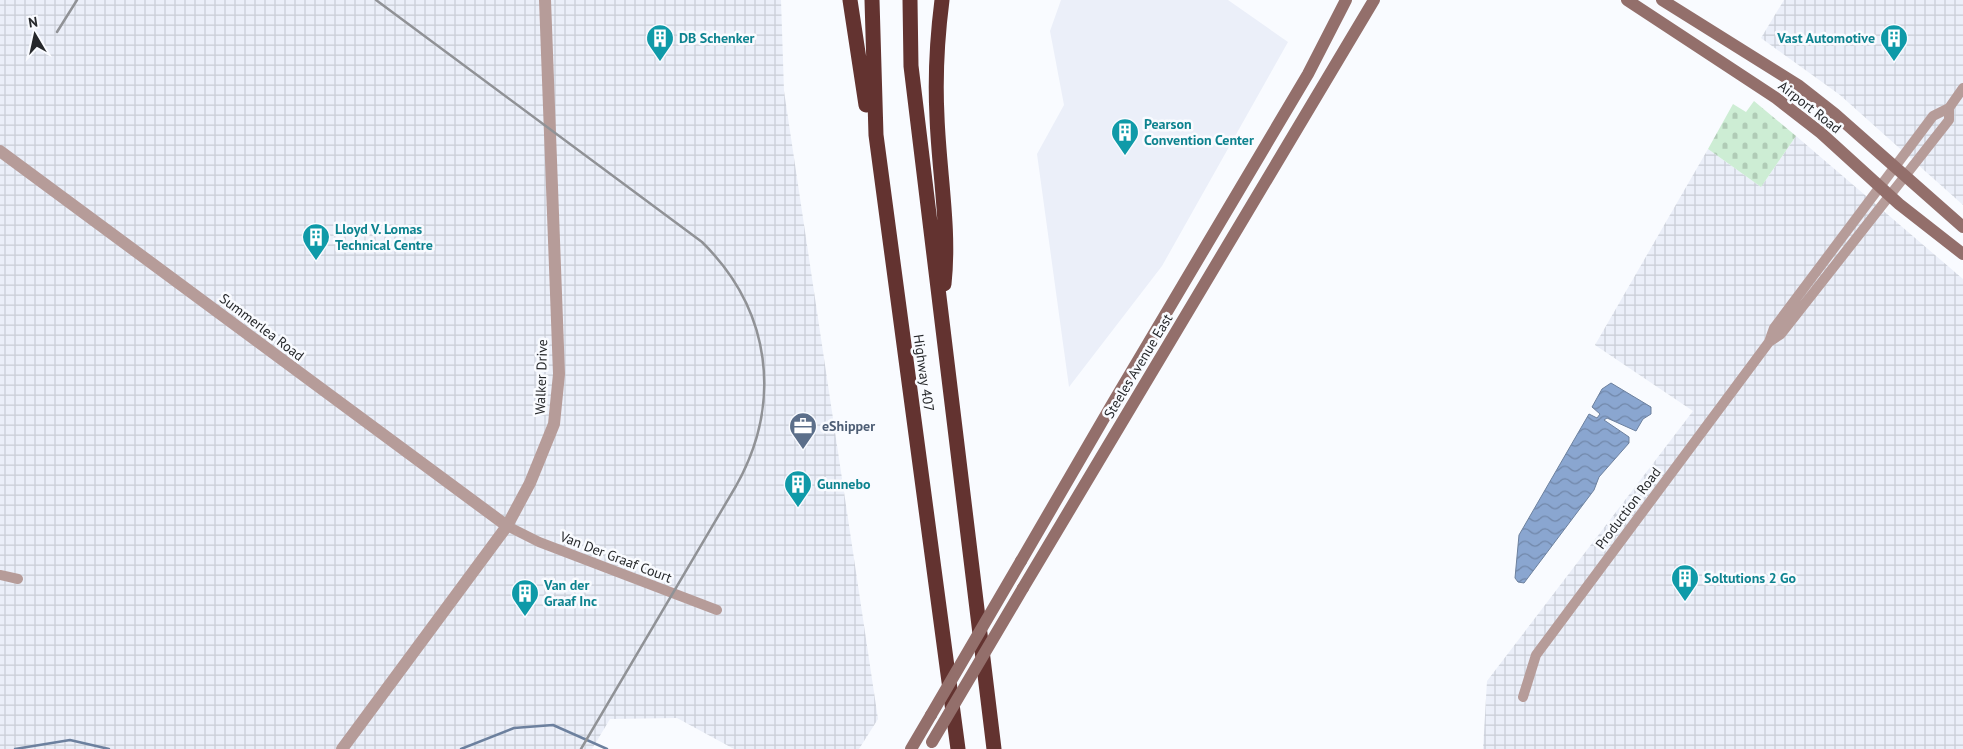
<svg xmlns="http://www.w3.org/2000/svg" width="1963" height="749" viewBox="0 0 1963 749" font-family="'PT Sans',sans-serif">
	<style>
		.built { fill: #ebeff9 }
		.industrial { fill: url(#industrial-grid) }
		.cemetery { fill: url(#cemetery-stones) }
		.water { fill: url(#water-waves); stroke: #6c809e }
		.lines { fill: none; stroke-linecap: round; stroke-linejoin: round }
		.stream { stroke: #6c809e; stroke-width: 2.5 }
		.minor { stroke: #b69c99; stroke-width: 10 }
		.tertiary { stroke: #b69c99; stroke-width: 12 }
		.secondary { stroke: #936f6b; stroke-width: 12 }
		.motorway { stroke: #633330; stroke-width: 15 }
		.rail { stroke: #909296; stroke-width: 2.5 }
		.secondary-bridge { stroke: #936f6b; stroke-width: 12 }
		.labels { text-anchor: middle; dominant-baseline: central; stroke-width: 5; stroke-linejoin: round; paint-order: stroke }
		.culture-label { font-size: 14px; font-weight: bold; fill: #0d838f; stroke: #f9fbff; text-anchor: start }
		.street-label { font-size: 14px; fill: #26282b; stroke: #f9fbff }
		.service-label { font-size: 14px; font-weight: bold; fill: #4e5e75; stroke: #f9fbff; text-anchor: start }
	</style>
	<defs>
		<pattern id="industrial-grid" width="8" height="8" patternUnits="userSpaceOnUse" patternTransform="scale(1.25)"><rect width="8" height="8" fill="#ebeff9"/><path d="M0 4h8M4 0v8" fill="none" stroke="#c9cdd6"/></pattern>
		<pattern id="cemetery-stones" width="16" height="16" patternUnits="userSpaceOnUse" patternTransform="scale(1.25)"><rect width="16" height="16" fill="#cdedd4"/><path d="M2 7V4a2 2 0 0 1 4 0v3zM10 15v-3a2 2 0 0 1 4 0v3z" fill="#b0cbb6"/></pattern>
		<pattern id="water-waves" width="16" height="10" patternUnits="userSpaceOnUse" patternTransform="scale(1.25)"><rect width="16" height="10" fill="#8aa6d0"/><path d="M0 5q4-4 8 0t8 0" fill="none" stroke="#7187a9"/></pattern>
	</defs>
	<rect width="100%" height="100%" fill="#f9fbff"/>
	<!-- built -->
	<path class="built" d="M 1061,0 L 1228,0 L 1288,42 L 1162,266 L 1069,387 L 1037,154 L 1064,105 L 1050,31 Z"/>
	<!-- industrial -->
	<path class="industrial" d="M 0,0 L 781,0 L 784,91 L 878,719 L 859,749 L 734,749 L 677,718 L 610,719 L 592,749 L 0,749 Z
		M 1784,0 L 1963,0 L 1963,205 L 1840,95 L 1761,38 Z
		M 1796,136 L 1963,279 L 1963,749 L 1483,749 L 1487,681 L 1693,411 L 1595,345 L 1708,149 L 1761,187 Z"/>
	<!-- cemetery -->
	<path class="cemetery" d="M 1754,101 L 1796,136 L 1761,187 L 1708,149 L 1733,104 L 1746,112 Z"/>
	<!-- water -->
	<path class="water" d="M 1611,383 L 1651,407 L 1651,414 L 1643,419 L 1636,431 L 1607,418 L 1604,420 L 1629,437 L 1629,443 L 1599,477 L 1594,490 L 1524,583 L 1518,582 L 1515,578 L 1519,535 L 1589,414 L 1597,418 L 1600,414 L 1592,407 L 1602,389 Z"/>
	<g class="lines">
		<!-- stream -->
		<path class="stream" d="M 15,749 L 70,740 L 109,749
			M 461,749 L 514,728 L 553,725 L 607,749"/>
		<!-- minor -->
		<path class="minor" d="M 1769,342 L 1781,334 L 1949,120 L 1949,108
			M 507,526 L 539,542 L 717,610
			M 0,575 L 18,579
			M 1523,697 L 1536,655 L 1769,342 L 1774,328 L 1933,116 L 1949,108 L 1963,88"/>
		<!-- tertiary -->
		<path class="tertiary" d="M 0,151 L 507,526
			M 342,749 L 507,526 L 530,483 L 554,424 L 559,374 L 545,0"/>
		<!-- secondary -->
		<path class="secondary" d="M 1627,0 L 1776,98 L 1821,133 L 1899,204 L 1963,254
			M 1662,0 L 1798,85 L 1835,114 L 1963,227
			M 1021,561 L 1114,401 L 1308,74 L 1346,0
			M 1023,588 L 1374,0
			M 911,749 L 931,715"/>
		<!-- motorway -->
		<path class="motorway" d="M 850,0 L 866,105
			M 872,0 L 876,135 L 958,749
			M 910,0 L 911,66 L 994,749
			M 942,0 C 937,39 935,78 937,117 C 939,173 950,229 944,284"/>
		<!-- rail -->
		<path class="rail" d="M 376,0 L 702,242 C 771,310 783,402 736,486 L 581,749
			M 57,32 L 77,0"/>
		<!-- secondary-bridge -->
		<path class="secondary-bridge" d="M 931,715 L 1021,561
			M 932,742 L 1023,588"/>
	</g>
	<!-- icons -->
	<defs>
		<g id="building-pin" transform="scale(1.4375)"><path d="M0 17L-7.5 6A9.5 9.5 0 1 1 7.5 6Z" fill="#0f9aa8" stroke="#f9fbff"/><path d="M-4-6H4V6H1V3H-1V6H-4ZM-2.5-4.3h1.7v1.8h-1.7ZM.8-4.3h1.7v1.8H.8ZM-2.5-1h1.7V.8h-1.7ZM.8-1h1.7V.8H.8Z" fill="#fff"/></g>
		<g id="office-pin" transform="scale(1.4375)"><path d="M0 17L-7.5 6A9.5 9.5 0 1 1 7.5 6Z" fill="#5c6f8a" stroke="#f9fbff"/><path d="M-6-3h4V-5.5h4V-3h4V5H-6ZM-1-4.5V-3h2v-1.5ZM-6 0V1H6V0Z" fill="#fff"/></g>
	</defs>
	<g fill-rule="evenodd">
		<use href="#building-pin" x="660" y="38"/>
		<use href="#building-pin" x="1894" y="38"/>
		<use href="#building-pin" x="1125" y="132"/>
		<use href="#building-pin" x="316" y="237"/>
		<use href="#office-pin" x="803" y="426"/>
		<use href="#building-pin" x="798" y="484"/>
		<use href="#building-pin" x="1685" y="578"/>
		<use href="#building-pin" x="525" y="593"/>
	</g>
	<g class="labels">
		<!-- culture labels -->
		<g class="culture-label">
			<text x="679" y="38">DB Schenker</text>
			<text x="1875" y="38" text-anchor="end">Vast Automotive</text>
			<text x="1144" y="124">Pearson<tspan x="1144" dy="16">Convention Center</tspan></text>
			<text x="335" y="229">Lloyd V. Lomas<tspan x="335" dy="16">Technical Centre</tspan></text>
			<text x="817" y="484">Gunnebo</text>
			<text x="1704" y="578">Soltutions 2 Go</text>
			<text x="544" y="585">Van der<tspan x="544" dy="16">Graaf Inc</tspan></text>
		</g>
		<!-- street labels -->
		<g class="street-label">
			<text transform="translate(1810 107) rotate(38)">Airport Road</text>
			<text transform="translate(262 327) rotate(37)">Summerlea Road</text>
			<text transform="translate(1138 366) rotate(-59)">Steeles Avenue East</text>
			<text transform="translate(924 373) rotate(82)">Highway 407</text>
			<text transform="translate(541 377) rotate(-88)">Walker Drive</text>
			<text transform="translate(1628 508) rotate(-53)">Production Road</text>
			<text transform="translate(616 557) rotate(21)">Van Der Graaf Court</text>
		</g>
		<!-- service labels -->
		<g class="service-label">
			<text x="822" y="426">eShipper</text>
		</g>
	</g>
	<!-- north arrow -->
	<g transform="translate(35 35) rotate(351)" stroke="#f9fbff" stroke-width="4" paint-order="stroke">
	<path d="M0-4L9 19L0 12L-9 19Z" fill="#26282b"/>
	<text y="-8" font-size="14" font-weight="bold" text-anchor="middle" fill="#26282b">N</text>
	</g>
</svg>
